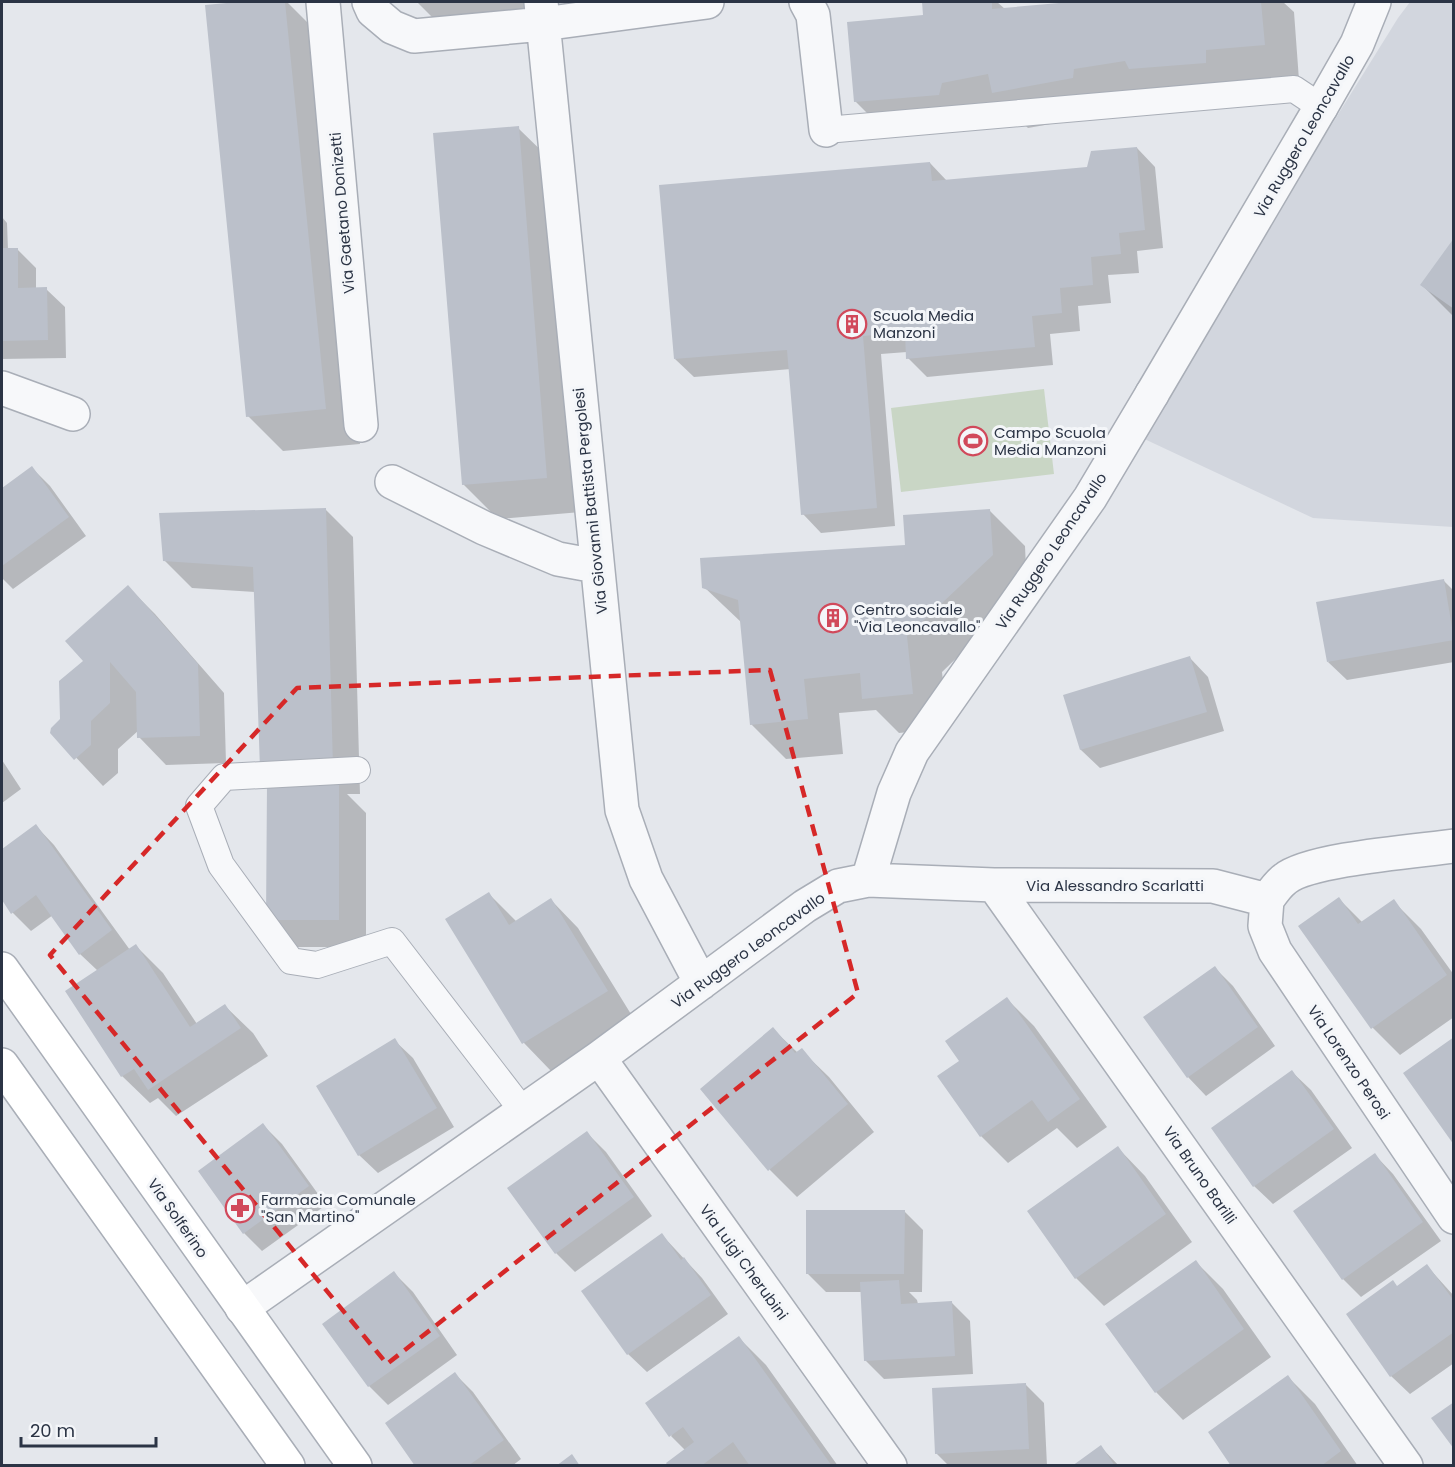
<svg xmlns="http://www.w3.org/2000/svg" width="1455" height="1467" viewBox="0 0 1455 1467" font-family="Poppins,sans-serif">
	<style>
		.built { fill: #d2d6de }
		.green { fill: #c9d6c5 }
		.shadow { fill: #0003 }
		.building { fill: #bbc0ca }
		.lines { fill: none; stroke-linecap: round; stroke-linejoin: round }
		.service-casing { stroke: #a9aeb7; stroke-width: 28 }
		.pedestrian-casing { stroke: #a9aeb7; stroke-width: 36 }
		.minor-casing { stroke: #a9aeb7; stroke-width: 36 }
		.secondary-casing { stroke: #a9aeb7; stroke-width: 36 }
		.service { stroke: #f7f8fa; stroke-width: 26 }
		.pedestrian { stroke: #f7f8fa; stroke-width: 33 }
		.minor { stroke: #f7f8fa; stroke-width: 33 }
		.secondary { stroke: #fff; stroke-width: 33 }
		.marked { fill: none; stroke: #d62828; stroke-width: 4.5; stroke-dasharray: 12 8; stroke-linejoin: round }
		.labels { text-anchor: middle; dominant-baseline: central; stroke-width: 6; stroke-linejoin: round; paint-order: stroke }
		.street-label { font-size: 15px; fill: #2b3445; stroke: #f4f6f9 }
		.poi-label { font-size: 15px; fill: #2b3445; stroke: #f4f6f9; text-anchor: start }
	</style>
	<rect width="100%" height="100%" fill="#e4e7ec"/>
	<!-- built -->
	<path class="built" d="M 1410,2 L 1453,2 L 1453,527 L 1313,518 L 1138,436 L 1398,18 Z"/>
	<!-- green -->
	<path class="green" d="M 1044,389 L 1054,474 L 901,492 L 891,408 Z"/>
	<!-- shadow -->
	<path class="shadow" d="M 252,2 L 287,2 L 319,34 L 360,444 L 283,451 L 248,416 L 207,6 Z
		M 417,2 L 528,2 L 530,30 L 452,37 Z
		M 923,2 L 997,2 L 1005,9 L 1060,5 L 1060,2 L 1283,2 L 1294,12 L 1299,80 L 1028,128 L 1011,111 L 976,118 L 973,130 L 891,137 L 855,101 L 924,17 Z
		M 518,128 L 554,163 L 581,512 L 498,519 L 463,484 Z
		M 1137,148 L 1155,167 L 1163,248 L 1137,251 L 1139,273 L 1108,275 L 1111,303 L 1078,306 L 1080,331 L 1050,334 L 1053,365 L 927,377 L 908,358 L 907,352 L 881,354 L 895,526 L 821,533 L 803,514 L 791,369 L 694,377 L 675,359 L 930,163 L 947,181 L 1088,169 Z
		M 2,217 L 7,223 L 8,250 L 17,249 L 36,268 L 36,289 L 46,289 L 65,307 L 66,358 L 2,359 Z
		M 1454,240 L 1454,317 L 1422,285 Z
		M 32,468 L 50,486 L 86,536 L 13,589 L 2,578 L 2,490 Z
		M 325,509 L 353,537 L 360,794 L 347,794 L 366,813 L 366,947 L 295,947 L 268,919 L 268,786 L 255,592 L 192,588 L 165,561 Z
		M 990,511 L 1025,546 L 1027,590 L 942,672 L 948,728 L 899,733 L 876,710 L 839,713 L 843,754 L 786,759 L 751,724 L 742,623 L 704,587 L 906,546 Z
		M 1444,581 L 1454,591 L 1454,662 L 1347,680 L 1328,662 Z
		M 128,587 L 155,614 L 224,693 L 226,763 L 166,765 L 139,737 L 139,730 L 118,749 L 118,773 L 103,786 L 52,732 L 61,720 L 85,661 Z
		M 1190,658 L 1208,677 L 1224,731 L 1100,768 L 1081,750 L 1065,696 Z
		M 2,760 L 21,789 L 2,803 Z
		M 36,826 L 54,845 L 130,950 L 136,946 L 163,973 L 197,1024 L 225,1006 L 253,1033 L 268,1056 L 176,1116 L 158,1098 L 150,1103 L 122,1076 L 98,971 L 80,954 L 53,915 L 31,931 L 13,913 L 2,897 L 2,851 Z
		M 489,894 L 517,922 L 551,900 L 578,928 L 634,1019 L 551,1071 L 524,1043 L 447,920 Z
		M 1339,899 L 1363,923 L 1393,901 L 1421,929 L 1454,975 L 1454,1017 L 1400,1055 L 1373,1028 Z
		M 1215,968 L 1233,986 L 1275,1046 L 1206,1096 L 1188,1077 L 1145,1017 Z
		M 1007,999 L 1034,1026 L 1107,1127 L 1077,1148 L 1057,1128 L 1008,1163 L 981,1136 L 962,1061 Z
		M 773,1029 L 798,1053 L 801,1050 L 829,1077 L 874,1132 L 797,1197 L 770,1170 Z
		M 394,1040 L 413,1058 L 454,1127 L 378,1173 L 359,1155 Z
		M 1292,1072 L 1311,1090 L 1352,1148 L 1273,1204 L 1254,1186 Z
		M 263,1125 L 282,1144 L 326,1205 L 262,1251 L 244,1233 Z
		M 587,1133 L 606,1152 L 652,1216 L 575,1272 L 556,1253 Z
		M 1118,1148 L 1145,1176 L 1192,1242 L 1104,1306 L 1076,1278 L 1029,1211 Z
		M 1375,1155 L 1393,1174 L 1441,1241 L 1361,1297 L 1343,1279 Z
		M 904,1211 L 923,1230 L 922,1292 L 909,1292 L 917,1300 L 918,1304 L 951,1302 L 970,1321 L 973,1374 L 884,1379 L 865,1360 L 862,1292 L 826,1292 L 807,1273 Z
		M 662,1235 L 702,1278 L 728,1314 L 647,1372 L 628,1354 Z
		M 1196,1262 L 1223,1289 L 1271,1357 L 1183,1420 L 1156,1392 Z
		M 1427,1266 L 1454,1296 L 1454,1363 L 1410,1394 L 1391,1376 L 1398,1288 Z
		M 394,1273 L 413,1292 L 457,1355 L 388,1405 L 369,1386 L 324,1324 Z
		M 739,1338 L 766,1365 L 838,1466 L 670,1466 L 686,1451 L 671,1436 Z
		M 455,1374 L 473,1392 L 521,1459 L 512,1466 L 417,1466 Z
		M 1288,1377 L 1315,1404 L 1358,1466 L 1233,1466 Z
		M 1025,1384 L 1044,1403 L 1047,1466 L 949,1466 L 936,1453 Z
		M 1101,1447 L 1119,1466 L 1075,1466 Z"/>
	<!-- building -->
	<path class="building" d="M 237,2 L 285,2 L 326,409 L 246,417 L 205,5 Z
		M 922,2 L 992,2 L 992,9 L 1059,3 L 1059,2 L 1261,2 L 1265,45 L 1206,50 L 1206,63 L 1129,69 L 1125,61 L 1074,69 L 1073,78 L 992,93 L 988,74 L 942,83 L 939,95 L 854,102 L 847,22 L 923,15 Z
		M 519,126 L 547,478 L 462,485 L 433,133 Z
		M 1137,147 L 1145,230 L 1119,233 L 1121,254 L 1091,257 L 1093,285 L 1060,288 L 1062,313 L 1032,316 L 1035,347 L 906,359 L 905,332 L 863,336 L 877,508 L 801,515 L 787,350 L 674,359 L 659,185 L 930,162 L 932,181 L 1087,167 L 1091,151 Z
		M 1454,238 L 1454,309 L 1420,285 Z
		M 2,248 L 18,248 L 18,288 L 47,287 L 48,340 L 2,341 Z
		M 32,466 L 69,517 L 2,566 L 2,488 Z
		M 326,508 L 333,767 L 260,769 L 253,567 L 163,561 L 159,513 Z
		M 990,509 L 993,555 L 907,636 L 913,694 L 862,699 L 860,673 L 804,679 L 808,719 L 750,725 L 738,600 L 702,588 L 700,558 L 905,545 L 903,515 Z
		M 1444,579 L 1454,640 L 1327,662 L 1316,602 Z
		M 128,585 L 198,664 L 200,736 L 137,738 L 136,692 L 110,662 L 110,703 L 91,721 L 91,745 L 74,760 L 50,733 L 51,728 L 60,719 L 59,681 L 83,661 L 65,641 Z
		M 1190,656 L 1207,712 L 1080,750 L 1063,695 Z
		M 267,784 L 339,784 L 339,920 L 266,920 Z
		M 36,824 L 112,930 L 79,955 L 36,895 L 11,914 L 2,900 L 2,849 Z
		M 489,892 L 509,925 L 551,898 L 608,991 L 522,1044 L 445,919 Z
		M 1339,897 L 1358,924 L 1394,899 L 1447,975 L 1371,1029 L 1298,926 Z
		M 136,944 L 190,1027 L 225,1004 L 241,1028 L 148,1090 L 134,1069 L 121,1077 L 65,991 Z
		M 1215,966 L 1258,1027 L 1187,1078 L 1143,1017 Z
		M 1007,997 L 1080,1099 L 1048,1122 L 1032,1100 L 980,1137 L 937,1076 L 959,1061 L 945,1041 Z
		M 773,1027 L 795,1053 L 802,1048 L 848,1104 L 768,1171 L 700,1089 Z
		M 1454,1037 L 1454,1145 L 1403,1073 Z
		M 395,1038 L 437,1108 L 358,1156 L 316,1086 Z
		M 1292,1070 L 1334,1129 L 1253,1187 L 1211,1128 Z
		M 263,1123 L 309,1186 L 243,1234 L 198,1171 Z
		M 587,1131 L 634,1197 L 555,1254 L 507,1188 Z
		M 1118,1146 L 1166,1214 L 1075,1279 L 1027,1211 Z
		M 1375,1153 L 1423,1222 L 1342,1280 L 1293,1211 Z
		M 806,1210 L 905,1210 L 904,1274 L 806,1274 Z
		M 662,1233 L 681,1260 L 684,1257 L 711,1295 L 627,1355 L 581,1291 Z
		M 1196,1260 L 1244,1329 L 1155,1393 L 1105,1324 Z
		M 1427,1264 L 1454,1301 L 1454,1332 L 1390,1377 L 1346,1314 L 1393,1280 L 1397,1286 Z
		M 394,1271 L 440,1336 L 368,1387 L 322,1324 Z
		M 899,1280 L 901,1304 L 952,1301 L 955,1356 L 864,1361 L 860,1282 Z
		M 739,1336 L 832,1466 L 750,1466 L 733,1442 L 701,1466 L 668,1466 L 666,1463 L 694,1442 L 683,1427 L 669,1437 L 645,1403 Z
		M 455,1372 L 504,1440 L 468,1466 L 415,1466 L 385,1423 Z
		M 1288,1375 L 1341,1451 L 1321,1466 L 1231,1466 L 1208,1432 Z
		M 1026,1383 L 1029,1449 L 935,1454 L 932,1388 Z
		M 1454,1402 L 1454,1449 L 1431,1418 Z
		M 1101,1445 L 1115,1466 L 1072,1466 Z
		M 572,1454 L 580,1466 L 556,1466 Z"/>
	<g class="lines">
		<!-- service casing -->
		<g class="service-casing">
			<path id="service" d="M 826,130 L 1294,89 L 1321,107
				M 357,770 L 224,777 L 199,806 L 221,865 L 291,961 L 317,965 L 392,941 L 523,1111"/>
		</g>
		<!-- pedestrian casing -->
		<g class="pedestrian-casing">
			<path id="pedestrian" d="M 1152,394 L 1321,107"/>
		</g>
		<!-- minor casing -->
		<g class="minor-casing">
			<path id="minor" d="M 323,2 L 361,425
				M 369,2 L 373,11 L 392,27 L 414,36 L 543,24 L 707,2
				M 541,2 L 622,810 L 646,879 L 701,983
				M 806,2 L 813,15 L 826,130
				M 1321,107 L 1357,44 L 1374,2
				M 2,388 L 73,414
				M 392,482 L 484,528 L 558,559 L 596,566
				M 868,880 L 894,793 L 912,752 L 1090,498 L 1152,394
				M 994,885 L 1406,1466
				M 1267,900 L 1265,926 L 1275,951 L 1454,1217
				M 1267,900 C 1272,893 1278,884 1285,879 C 1309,859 1418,851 1454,846
				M 599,1058 L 890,1466
				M 242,1308 L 599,1058 L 805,906 L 838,886 L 868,880 L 994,885 L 1213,886 L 1267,900"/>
		</g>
		<!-- secondary casing -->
		<g class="secondary-casing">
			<path id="secondary" d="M 2,969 L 355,1466
				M 2,1065 L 288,1466"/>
		</g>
		<!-- service -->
		<use href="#service" class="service"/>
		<!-- pedestrian -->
		<use href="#pedestrian" class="pedestrian"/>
		<!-- minor -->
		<use href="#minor" class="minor"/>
		<!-- secondary -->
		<use href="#secondary" class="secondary"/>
	</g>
	<!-- marked area -->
	<path class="marked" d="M 770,670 L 858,993 L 387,1364 L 50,955 L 297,688 Z"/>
	<!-- icons -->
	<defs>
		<g id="building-ring" transform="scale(1.5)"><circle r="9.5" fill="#f4f6f9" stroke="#d1495b" stroke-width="1.5"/><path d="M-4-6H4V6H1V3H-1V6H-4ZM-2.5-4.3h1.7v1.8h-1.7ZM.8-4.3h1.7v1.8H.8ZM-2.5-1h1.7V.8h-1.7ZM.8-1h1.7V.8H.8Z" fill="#d1495b"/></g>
		<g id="stadium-ring" transform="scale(1.5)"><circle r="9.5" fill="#f4f6f9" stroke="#d1495b" stroke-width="1.5"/><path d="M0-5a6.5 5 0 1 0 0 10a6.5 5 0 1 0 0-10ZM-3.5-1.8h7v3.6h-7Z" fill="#d1495b"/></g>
		<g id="pharmacy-ring" transform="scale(1.5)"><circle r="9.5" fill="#f4f6f9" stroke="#d1495b" stroke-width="1.5"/><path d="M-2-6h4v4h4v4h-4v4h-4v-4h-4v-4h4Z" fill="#d1495b"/></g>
	</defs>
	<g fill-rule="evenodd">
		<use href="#building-ring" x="852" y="324"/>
		<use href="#stadium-ring" x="973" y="441"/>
		<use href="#building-ring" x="833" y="618"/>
		<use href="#pharmacy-ring" x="240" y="1208"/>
	</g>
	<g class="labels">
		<!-- street labels -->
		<g class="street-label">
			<text transform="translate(1304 136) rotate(-60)">Via Ruggero Leoncavallo</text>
			<text transform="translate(342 213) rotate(-95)">Via Gaetano Donizetti</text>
			<text transform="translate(590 501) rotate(-96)">Via Giovanni Battista Pergolesi</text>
			<text transform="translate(1051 551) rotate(-56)">Via Ruggero Leoncavallo</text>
			<text x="1115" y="885">Via Alessandro Scarlatti</text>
			<text transform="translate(748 950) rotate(-36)">Via Ruggero Leoncavallo</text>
			<text transform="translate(1349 1062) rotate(56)">Via Lorenzo Perosi</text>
			<text transform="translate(1200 1175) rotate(55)">Via Bruno Barilli</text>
			<text transform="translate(178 1218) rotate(55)">Via Solferino</text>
			<text transform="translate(744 1262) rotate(54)">Via Luigi Cherubini</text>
		</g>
		<!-- poi labels -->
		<g class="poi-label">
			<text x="873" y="315">Scuola Media<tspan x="873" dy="17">Manzoni</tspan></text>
			<text x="994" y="432">Campo Scuola<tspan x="994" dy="17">Media Manzoni</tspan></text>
			<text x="854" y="609">Centro sociale<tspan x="854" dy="17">"Via Leoncavallo"</tspan></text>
			<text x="261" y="1199">Farmacia Comunale<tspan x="261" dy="17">"San Martino"</tspan></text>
		</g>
	</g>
	<!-- border -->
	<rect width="1455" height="1467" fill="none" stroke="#2b3445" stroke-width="6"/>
	<!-- scale -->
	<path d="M21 1437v9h135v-9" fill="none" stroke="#2b3445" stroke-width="3"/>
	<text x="30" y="1437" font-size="18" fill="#2b3445" stroke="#f4f6f9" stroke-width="4.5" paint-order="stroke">20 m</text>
</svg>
